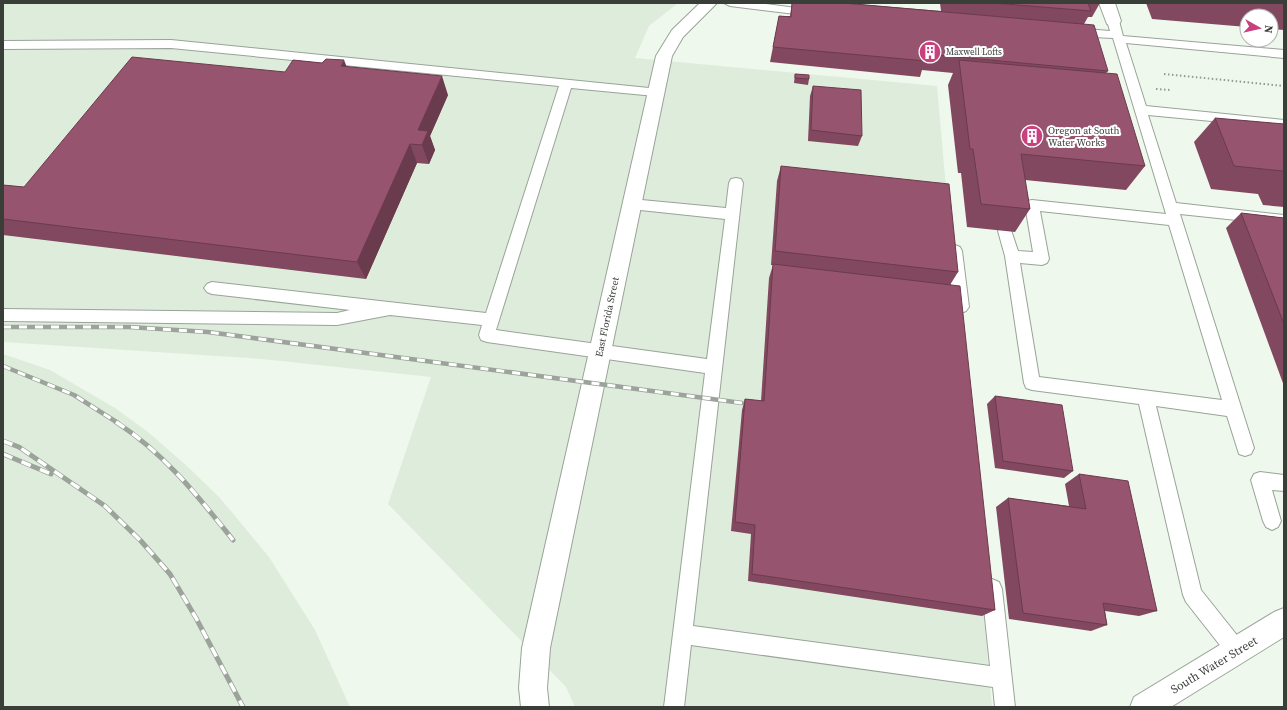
<svg xmlns="http://www.w3.org/2000/svg" width="1287" height="710" viewBox="0 0 1287 710" font-family="'Source Serif 4',serif">
	<style>
		.built { fill: #deeddb }
		.lines { fill: none; stroke-linecap: round; stroke-linejoin: round }
		.lane-casing { stroke: #99a398; stroke-width: 2 }
		.street-casing { stroke: #99a398; stroke-width: 2 }
		.path { stroke: #929990; stroke-width: 2; stroke-dasharray: 1.5 2.5; stroke-linecap: butt }
		.lane { fill: #fff; fill-rule: evenodd }
		.street { fill: #fff; fill-rule: evenodd }
		.rail-far1-casing { stroke: #9ba39a; stroke-width: 4.5 }
		.rail-casing { stroke: #9ba39a; stroke-width: 5 }
		.rail-far1 { stroke: #fff; stroke-width: 3; stroke-dasharray: 8; stroke-linecap: butt }
		.rail { stroke: #fff; stroke-width: 3.5; stroke-dasharray: 10; stroke-linecap: butt }
		.wall { fill: #82485f }
		.shaded-wall { fill: #6a3b4d }
		.building { fill: #97546e; stroke: #6a3b4d }
		.labels { text-anchor: middle; dominant-baseline: central; stroke-width: 4; stroke-linejoin: round; paint-order: stroke }
		.far-poi-label { font-size: 9px; fill: #3a3e39; stroke: #fff; text-anchor: start }
		.poi-label { font-size: 10px; fill: #3a3e39; stroke: #fff; text-anchor: start }
		.street-label { font-size: 10px; fill: #3a3e39; stroke: #fff }
		.near-street-label { font-size: 12px; fill: #3a3e39; stroke: #fff }
	</style>
	<rect width="100%" height="100%" fill="#eef8ec"/>
	<!-- built -->
	<path class="built" d="M 4,3 L 678,3 L 649,26 L 635,58 L 937,86 L 992,707 L 575,707 L 566,687 L 388,504 L 431,377 L 262,359 L 3,342 L 3,4 Z
		M 3,354 L 50,370 L 115,408 L 148,432 L 187,466 L 220,498 L 269,557 L 315,630 L 350,707 L 3,707 Z"/>
	<g class="lines">
		<!-- lane casing -->
		<g class="lane-casing">
			<path id="lane" d="M 724,3 L 758,3 L 812,10 L 818,13 L 812,16 L 730,6 Z
				M 1113,18 L 1119,21 L 1123,36 L 1284,50 L 1284,58 L 1126,43 L 1146,106 L 1284,120 L 1284,128 L 1148,115 L 1176,203 L 1284,215 L 1284,225 L 1180,214 L 1254,448 L 1251,454 L 1245,456 L 1239,454 L 1227,416 L 1156,406 L 1201,590 L 1244,644 L 1247,651 L 1244,658 L 1237,661 L 1230,658 L 1186,602 L 1183,595 L 1139,404 L 1032,390 L 1026,388 L 1024,383 L 1005,256 L 998,231 L 1000,227 L 1005,226 L 1010,227 L 1018,251 L 1033,252 L 1025,205 L 1027,201 L 1032,200 L 1166,214 L 1113,38 L 1074,36 L 1068,32 L 1074,28 L 1110,31 L 1107,21 ZM 1040,211 L 1169,225 L 1222,400 L 1039,377 L 1020,263 L 1042,265 L 1047,263 L 1049,259 Z
				M 171,40 L 659,89 L 661,92 L 659,95 L 655,96 L 571,88 L 496,330 L 707,359 L 725,219 L 631,209 L 626,208 L 624,204 L 626,200 L 631,199 L 726,208 L 729,183 L 731,179 L 736,178 L 741,179 L 743,183 L 693,626 L 990,666 L 982,589 L 985,582 L 992,579 L 999,582 L 1002,589 L 1015,707 L 995,707 L 993,687 L 691,645 L 684,707 L 664,707 L 705,373 L 487,342 L 481,340 L 479,335 L 482,325 L 390,315 L 337,325 L 3,321 L 3,309 L 337,313 L 350,310 L 212,294 L 207,292 L 204,288 L 207,284 L 212,282 L 486,313 L 559,86 L 171,48 L 3,49 L 3,41 Z
				M 955,245 L 960,247 L 962,251 L 969,307 L 966,311 L 961,313 L 956,311 L 953,307 L 948,251 L 950,247 Z
				M 1260,472 L 1284,475 L 1284,491 L 1272,490 L 1281,521 L 1278,527 L 1272,530 L 1266,527 L 1263,521 L 1251,480 L 1254,474 Z"/>
		</g>
		<!-- street casing -->
		<g class="street-casing">
			<path id="street" d="M 700,3 L 717,3 L 683,37 L 672,56 L 550,648 L 547,688 L 549,707 L 521,707 L 519,688 L 522,648 L 656,56 L 672,30 Z
				M 1099,3 L 1115,3 L 1121,21 L 1119,24 L 1113,26 L 1107,24 Z
				M 1284,608 L 1284,637 L 1171,707 L 1130,707 L 1134,697 L 1274,612 Z"/>
		</g>
		<!-- path -->
		<path class="path" d="M 1164,74 L 1284,86
			M 1156,89 L 1170,90"/>
		<!-- lane -->
		<use href="#lane" class="lane"/>
		<!-- street -->
		<use href="#street" class="street"/>
		<!-- rail-far1 casing -->
		<g class="rail-far1-casing">
			<path id="rail-far1" d="M 3,327 L 129,327 L 208,332 L 742,403
				M 3,366 L 74,395 L 118,423"/>
		</g>
		<!-- rail casing -->
		<g class="rail-casing">
			<path id="rail" d="M 116,422 C 165,454 197,495 233,540
				M 3,441 L 19,447 L 105,506 L 141,541 L 170,574 L 196,618 L 243,707
				M 3,454 L 51,474"/>
		</g>
		<!-- rail-far1 -->
		<use href="#rail-far1" class="rail-far1"/>
		<!-- rail -->
		<use href="#rail" class="rail"/>
	</g>
	<!-- wall -->
	<path class="wall" d="M 792,3 L 843,3 L 941,11 L 940,3 L 1100,3 L 1092,17 L 1088,17 L 1084,24 L 1108,71 L 1106,73 L 1145,166 L 1126,190 L 1025,180 L 1030,209 L 1015,232 L 967,227 L 961,173 L 958,173 L 948,85 L 953,73 L 922,70 L 920,77 L 770,62 L 779,16 L 790,16 Z
		M 1146,3 L 1284,3 L 1284,30 L 1271,29 L 1271,16 L 1247,16 L 1247,27 L 1152,19 Z
		M 346,66 L 448,95 L 430,136 L 435,150 L 429,164 L 417,163 L 366,279 L 3,235 L 3,185 L 24,187 L 285,72 Z
		M 795,74 L 809,79 L 808,85 L 794,83 Z
		M 813,86 L 862,136 L 858,146 L 808,141 L 810,96 Z
		M 1215,118 L 1284,124 L 1284,207 L 1263,205 L 1258,194 L 1211,189 L 1194,142 Z
		M 781,166 L 958,272 L 950,285 L 995,610 L 982,616 L 748,581 L 751,534 L 731,531 L 742,410 L 745,399 L 761,401 L 769,278 L 773,265 L 771,265 L 777,181 Z
		M 1241,213 L 1284,218 L 1284,386 L 1226,228 Z
		M 995,396 L 1073,471 L 1064,478 L 995,468 L 987,404 Z
		M 1079,474 L 1157,611 L 1139,616 L 1105,611 L 1107,625 L 1091,631 L 1009,619 L 996,507 L 1008,498 L 1069,506 L 1065,484 Z"/>
	<!-- shaded-wall -->
	<path class="shaded-wall" d="M 344,60 L 352,80 L 341,66 Z
		M 442,76 L 448,95 L 430,136 L 435,150 L 429,164 L 422,145 L 418,130 Z
		M 410,144 L 417,163 L 366,279 L 357,262 Z"/>
	<!-- building -->
	<path class="building" d="M 792,3 L 843,3 L 1094,25 L 1108,71 L 925,54 L 926,61 L 773,47 L 779,16 L 791,17 Z
		M 993,3 L 1088,3 L 1091,11 Z
		M 132,57 L 285,72 L 293,60 L 322,63 L 326,59 L 344,60 L 341,66 L 442,76 L 418,130 L 428,131 L 422,145 L 410,144 L 357,262 L 3,219 L 3,185 L 24,187 Z
		M 959,60 L 1117,74 L 1145,166 L 1021,154 L 1030,209 L 981,204 L 973,149 L 970,149 Z
		M 795,74 L 809,75 L 809,79 L 795,78 Z
		M 813,86 L 861,90 L 862,136 L 811,130 Z
		M 1215,118 L 1284,124 L 1284,172 L 1283,171 L 1234,166 Z
		M 781,166 L 949,184 L 958,272 L 775,251 Z
		M 1241,213 L 1284,218 L 1284,324 Z
		M 773,264 L 960,286 L 995,610 L 752,574 L 755,525 L 735,522 L 745,399 L 764,401 Z
		M 995,396 L 1062,405 L 1073,471 L 1003,461 Z
		M 1079,474 L 1128,481 L 1157,611 L 1103,603 L 1107,625 L 1023,613 L 1008,498 L 1086,509 Z"/>
	<!-- icons -->
	<defs>
		<g id="building-disc" transform="scale(1.15)"><circle r="9.5" fill="#c8407d" stroke="#fff"/><path d="M-4-6H4V6H1V3H-1V6H-4ZM-2.5-4.3h1.7v1.8h-1.7ZM.8-4.3h1.7v1.8H.8ZM-2.5-1h1.7V.8h-1.7ZM.8-1h1.7V.8H.8Z" fill="#fff"/></g>
	</defs>
	<g fill-rule="evenodd">
		<use href="#building-disc" x="930" y="52"/>
		<use href="#building-disc" x="1032" y="136"/>
	</g>
	<g class="labels">
		<!-- far-poi labels -->
		<g class="far-poi-label">
			<text x="946" y="52">Maxwell Lofts</text>
		</g>
		<!-- poi labels -->
		<g class="poi-label">
			<text x="1048" y="130">Oregon at South<tspan x="1048" dy="12">Water Works</tspan></text>
		</g>
		<!-- street labels -->
		<g class="street-label">
			<text transform="translate(607 317) rotate(-78)">East Florida Street</text>
		</g>
		<!-- near-street labels -->
		<g class="near-street-label">
			<text transform="translate(1214 665) rotate(-31)">South Water Street</text>
		</g>
	</g>
	<!-- border -->
	<rect width="1287" height="710" fill="none" stroke="#3a3e39" stroke-width="8"/>
	<!-- north arrow -->
	<g transform="translate(1259 28) rotate(98)"><circle r="19" fill="#ffffff" stroke="#b0b2b0"/>
	<path d="M0-3L7 15L0 10L-7 15Z" fill="#c8407d"/>
	<text y="-6" font-size="11" font-weight="bold" text-anchor="middle" fill="#3a3e39">N</text>
	</g>
</svg>
